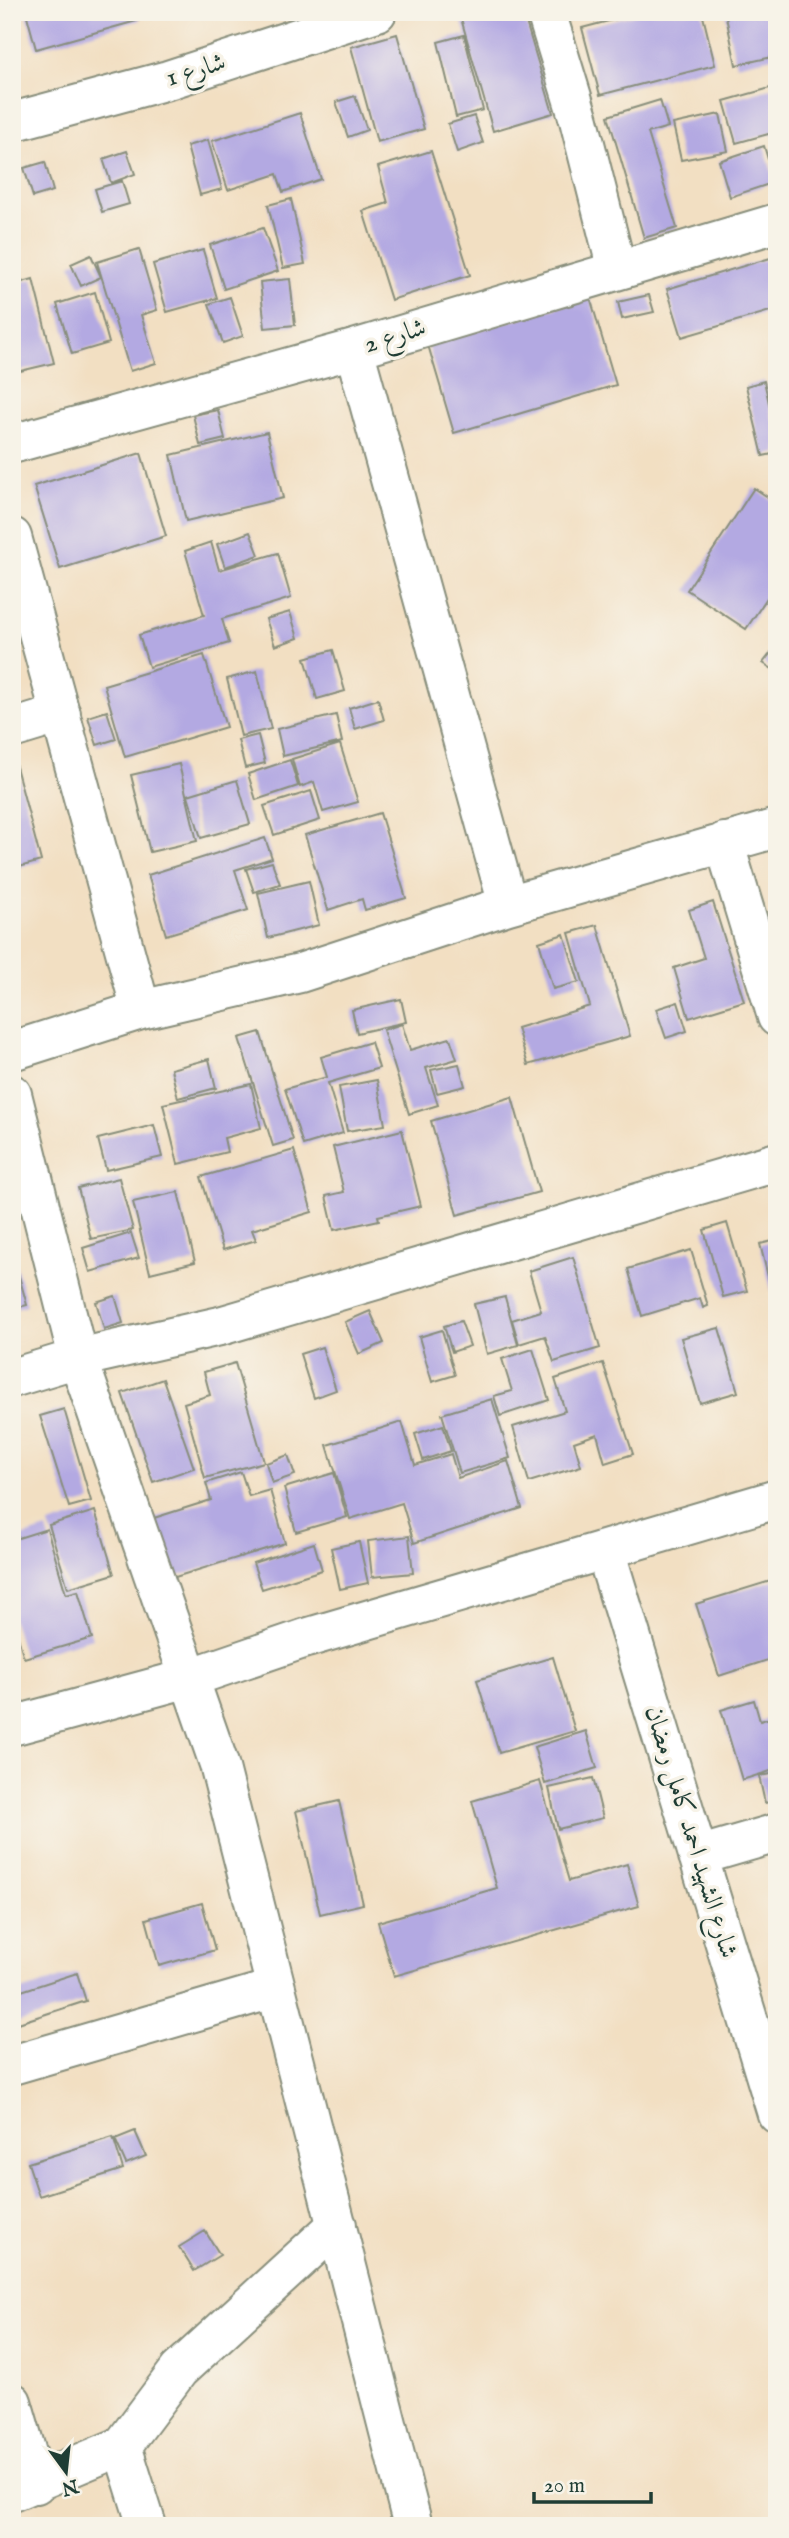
<svg xmlns="http://www.w3.org/2000/svg" width="789" height="2538" viewBox="0 0 789 2538" font-family="'IM FELL English',Amiri,serif">
	<style>
		.building { fill: #b3a9e2 }
		.lines { fill: none; stroke-linecap: round; stroke-linejoin: round }
		.minor-casing { stroke: #888e7b; stroke-width: 42 }
		.minor { stroke: #fff; stroke-width: 38 }
		.labels { text-anchor: middle; dominant-baseline: central; stroke-width: 7; stroke-linejoin: round; paint-order: stroke }
		.street-label { font-size: 26px; fill: #1f3d34; stroke: #f7f3e8 }
	</style>
	<rect width="100%" height="100%" fill="#f7f3e8"/>
	<filter id="ink" filterUnits="userSpaceOnUse"><feTurbulence type="fractalNoise" baseFrequency=".0143" numOctaves="2"/><feDisplacementMap in="SourceGraphic" scale="14" xChannelSelector="R" yChannelSelector="G"/><feConvolveMatrix kernelMatrix="1 2 1 2 8 2 1 2 1" color-interpolation-filters="sRGB"/></filter>
	<filter id="wash" filterUnits="userSpaceOnUse"><feTurbulence type="fractalNoise" baseFrequency=".00686" numOctaves="4" result="noise"/><feDisplacementMap in="SourceGraphic" scale="28" xChannelSelector="R" yChannelSelector="G"/><feGaussianBlur stdDeviation="1.57" result="paint"/><feColorMatrix in="noise" values="0 0 0 0 0 0 0 0 0 0 0 0 0 0 0 0 0 1.4 0 .05"/><feComposite in="paint" operator="in"/></filter>
	<g filter="url(#wash)">
		<rect width="100%" height="100%" fill="#f2dfc2"/>
		<g id="blocks">
			<!-- building -->
			<path class="building" d="M 26,12 L 138,12 L 140,20 L 36,49 Z
				M 470,12 L 523,12 L 553,113 L 493,131 L 460,15 Z
				M 643,12 L 702,12 L 715,65 L 600,95 L 582,28 Z
				M 725,12 L 777,12 L 777,56 L 736,65 Z
				M 397,34 L 424,129 L 377,142 L 351,47 Z
				M 464,35 L 483,110 L 456,117 L 438,42 Z
				M 777,86 L 777,146 L 772,133 L 736,143 L 724,101 Z
				M 355,96 L 367,130 L 348,137 L 336,102 Z
				M 660,100 L 668,127 L 648,133 L 677,228 L 644,238 L 608,116 Z
				M 300,113 L 321,179 L 283,192 L 277,174 L 228,190 L 212,141 Z
				M 720,114 L 728,151 L 681,160 L 673,124 Z
				M 474,116 L 483,143 L 457,152 L 448,124 Z
				M 208,140 L 222,189 L 200,195 L 187,146 Z
				M 764,146 L 775,182 L 730,197 L 719,161 Z
				M 127,151 L 135,174 L 111,183 L 103,159 Z
				M 431,151 L 470,275 L 391,300 L 363,211 L 388,203 L 378,167 Z
				M 45,162 L 53,191 L 33,197 L 24,168 Z
				M 122,181 L 129,204 L 102,212 L 95,189 Z
				M 291,199 L 305,264 L 283,268 L 268,205 Z
				M 263,228 L 278,271 L 224,289 L 210,245 Z
				M 139,249 L 157,310 L 141,315 L 156,363 L 130,371 L 97,262 Z
				M 203,250 L 217,298 L 167,312 L 153,264 Z
				M 91,255 L 101,277 L 81,286 L 71,264 Z
				M 777,256 L 777,309 L 682,337 L 667,289 Z
				M 33,279 L 54,363 L 12,373 L 12,285 Z
				M 290,279 L 295,325 L 265,328 L 260,282 Z
				M 95,292 L 109,343 L 72,354 L 57,304 Z
				M 649,295 L 654,312 L 622,319 L 618,302 Z
				M 230,297 L 243,336 L 223,343 L 209,304 Z
				M 590,297 L 616,385 L 454,433 L 428,345 Z
				M 764,381 L 773,421 L 777,420 L 777,453 L 763,456 L 746,386 Z
				M 777,393 L 777,413 L 770,395 Z
				M 218,410 L 225,439 L 200,445 L 193,415 Z
				M 267,432 L 283,498 L 186,521 L 171,455 Z
				M 141,453 L 166,536 L 60,569 L 34,486 Z
				M 754,488 L 777,503 L 777,583 L 746,629 L 687,590 Z
				M 250,532 L 259,555 L 225,567 L 217,544 Z
				M 211,542 L 219,570 L 278,553 L 291,598 L 222,619 L 229,643 L 149,667 L 139,635 L 204,615 L 185,551 Z
				M 290,612 L 298,638 L 275,646 L 266,619 Z
				M 777,645 L 777,672 L 763,663 Z
				M 333,650 L 345,691 L 317,699 L 305,658 Z
				M 204,655 L 226,727 L 125,757 L 104,685 Z
				M 257,671 L 271,729 L 241,736 L 227,679 Z
				M 378,699 L 384,720 L 355,729 L 349,708 Z
				M 107,711 L 116,739 L 97,745 L 88,717 Z
				M 336,715 L 342,742 L 283,756 L 277,729 Z
				M 258,735 L 265,763 L 245,768 L 238,740 Z
				M 340,744 L 358,802 L 323,812 L 314,782 L 300,787 L 292,759 Z
				M 290,760 L 298,786 L 256,800 L 248,774 Z
				M 12,763 L 15,763 L 41,861 L 12,869 Z
				M 179,764 L 197,841 L 150,852 L 131,775 Z
				M 237,780 L 250,824 L 201,838 L 188,795 Z
				M 311,791 L 320,820 L 274,835 L 264,806 Z
				M 380,813 L 406,898 L 365,910 L 362,899 L 328,910 L 305,835 Z
				M 265,838 L 272,858 L 235,870 L 248,910 L 166,935 L 148,875 Z
				M 272,862 L 280,884 L 254,892 L 246,869 Z
				M 309,881 L 319,925 L 268,938 L 258,893 Z
				M 713,902 L 744,1001 L 689,1018 L 674,968 L 704,958 L 689,910 Z
				M 597,925 L 630,1036 L 528,1065 L 517,1028 L 590,1006 L 569,933 Z
				M 564,934 L 579,982 L 553,989 L 539,942 Z
				M 401,999 L 406,1022 L 357,1033 L 352,1010 Z
				M 678,1002 L 687,1031 L 666,1038 L 656,1009 Z
				M 402,1024 L 410,1050 L 450,1038 L 457,1059 L 426,1068 L 438,1105 L 409,1114 L 383,1030 Z
				M 260,1032 L 293,1140 L 273,1146 L 239,1038 Z
				M 371,1042 L 379,1068 L 328,1083 L 343,1133 L 303,1145 L 285,1089 L 327,1077 L 321,1057 Z
				M 209,1059 L 216,1088 L 178,1098 L 171,1069 Z
				M 459,1064 L 465,1086 L 437,1093 L 431,1070 Z
				M 377,1080 L 385,1125 L 347,1131 L 339,1087 Z
				M 251,1084 L 261,1128 L 224,1138 L 227,1152 L 178,1164 L 163,1104 Z
				M 512,1097 L 539,1192 L 457,1215 L 431,1121 Z
				M 154,1125 L 162,1157 L 106,1170 L 98,1139 Z
				M 402,1130 L 421,1206 L 378,1216 L 379,1220 L 334,1230 L 326,1196 L 344,1192 L 333,1147 Z
				M 294,1150 L 312,1212 L 252,1230 L 256,1240 L 223,1250 L 201,1177 Z
				M 119,1178 L 133,1230 L 91,1239 L 78,1188 Z
				M 178,1192 L 195,1262 L 150,1273 L 133,1202 Z
				M 727,1223 L 747,1291 L 723,1297 L 704,1230 Z
				M 131,1233 L 139,1258 L 90,1272 L 83,1248 Z
				M 777,1240 L 777,1309 L 776,1309 L 760,1244 Z
				M 691,1250 L 708,1306 L 703,1308 L 700,1298 L 642,1316 L 628,1269 Z
				M 12,1251 L 27,1305 L 12,1309 Z
				M 573,1257 L 600,1348 L 554,1362 L 545,1336 L 519,1344 L 512,1320 L 541,1311 L 529,1271 Z
				M 115,1296 L 123,1323 L 104,1329 L 96,1302 Z
				M 505,1297 L 518,1345 L 487,1354 L 474,1304 Z
				M 370,1311 L 384,1343 L 359,1354 L 345,1322 Z
				M 461,1321 L 470,1346 L 452,1352 L 444,1326 Z
				M 719,1328 L 738,1392 L 700,1403 L 681,1338 Z
				M 442,1330 L 455,1375 L 432,1382 L 419,1337 Z
				M 322,1347 L 336,1390 L 314,1398 L 300,1354 Z
				M 533,1349 L 549,1400 L 500,1416 L 494,1396 L 512,1391 L 502,1359 Z
				M 235,1363 L 264,1462 L 205,1478 L 184,1403 L 210,1395 L 204,1372 Z
				M 603,1363 L 633,1454 L 605,1463 L 597,1434 L 574,1442 L 581,1466 L 529,1482 L 513,1427 L 565,1411 L 555,1379 Z
				M 163,1379 L 194,1468 L 153,1482 L 122,1393 Z
				M 492,1399 L 510,1458 L 460,1473 L 442,1414 Z
				M 64,1409 L 91,1501 L 69,1507 L 40,1416 Z
				M 402,1422 L 415,1465 L 451,1454 L 458,1478 L 508,1461 L 522,1508 L 414,1543 L 402,1503 L 350,1519 L 327,1445 Z
				M 443,1425 L 451,1451 L 423,1460 L 415,1434 Z
				M 288,1455 L 295,1475 L 272,1483 L 266,1463 Z
				M 241,1472 L 249,1496 L 270,1490 L 285,1543 L 172,1578 L 154,1518 L 211,1500 L 206,1483 Z
				M 334,1473 L 347,1517 L 296,1532 L 284,1488 Z
				M 95,1511 L 114,1574 L 68,1588 L 49,1525 Z
				M 47,1529 L 66,1594 L 78,1591 L 92,1638 L 24,1658 L 12,1617 L 12,1540 Z
				M 409,1536 L 413,1573 L 372,1577 L 368,1541 Z
				M 359,1542 L 368,1583 L 340,1589 L 331,1548 Z
				M 314,1543 L 322,1570 L 262,1589 L 253,1563 Z
				M 777,1579 L 777,1657 L 719,1676 L 696,1604 Z
				M 553,1657 L 575,1731 L 499,1753 L 477,1680 Z
				M 754,1700 L 760,1721 L 777,1716 L 777,1769 L 742,1780 L 721,1710 Z
				M 586,1731 L 597,1768 L 545,1784 L 534,1747 Z
				M 777,1773 L 777,1800 L 765,1803 L 759,1776 Z
				M 593,1778 L 603,1818 L 558,1829 L 549,1788 Z
				M 540,1781 L 569,1881 L 627,1864 L 639,1906 L 394,1976 L 378,1922 L 497,1888 L 472,1801 Z
				M 339,1801 L 363,1904 L 320,1914 L 296,1811 Z
				M 202,1903 L 215,1950 L 159,1966 L 146,1919 Z
				M 77,1973 L 86,2001 L 12,2025 L 12,1994 Z
				M 135,2131 L 146,2156 L 126,2164 L 115,2139 Z
				M 113,2137 L 123,2169 L 39,2196 L 28,2163 Z
				M 205,2231 L 220,2255 L 194,2271 L 179,2247 Z"/>
		</g>
	</g>
	<g filter="url(#ink)">
		<use href="#blocks" fill-opacity="0" stroke="#888e7b" stroke-width="2"/>
		<g class="lines">
			<!-- minor casing -->
			<g class="minor-casing">
				<path id="minor" d="M 546,12 L 579,120 L 617,270
					M 12,122 L 168,80 L 377,12
					M 354,349 L 508,905
					M 12,444 L 354,349 L 777,223
					M 12,537 L 141,1010
					M 12,729 L 61,714
					M 724,842 L 777,1017
					M 12,1051 L 141,1010 L 300,973 L 508,905 L 777,828
					M 12,1094 L 78,1358 L 219,1764 L 413,2526
					M 12,1378 L 78,1358 L 220,1326 L 777,1162
					M 605,1550 L 777,2114
					M 12,1726 L 189,1678 L 306,1638 L 777,1499
					M 698,1856 L 777,1833
					M 12,2065 L 276,1988
					M 12,2402 L 36,2484
					M 122,2446 L 147,2526
					M 12,2492 L 122,2446 L 179,2370 L 337,2225"/>
			</g>
			<!-- minor -->
			<use href="#minor" class="minor"/>
		</g>
	</g>
	<g class="labels">
		<!-- street labels -->
		<g class="street-label">
			<text transform="translate(196 70) rotate(-17)">شارع 1</text>
			<text transform="translate(395 336) rotate(-17)">شارع 2</text>
			<text transform="translate(691 1832) rotate(73)">شارع الشهيد احمد كامل رمضان</text>
		</g>
	</g>
	<!-- margin -->
	<rect width="789" height="2538" fill="none" stroke="#f7f3e8" stroke-width="42"/>
	<!-- north arrow -->
	<g transform="translate(66 2472) rotate(165)" stroke="#f7f3e8" stroke-width="5" paint-order="stroke">
	<path d="M0-5L12 26L0 18L-12 26Z" fill="#1f3d34"/>
	<text y="-10" font-size="19" font-weight="bold" text-anchor="middle" fill="#1f3d34">N</text>
	</g>
	<!-- scale -->
	<path d="M534 2492v10h117v-10" fill="none" stroke="#1f3d34" stroke-width="3.5"/>
	<text x="544" y="2492" font-size="21" fill="#1f3d34" stroke="#f7f3e8" stroke-width="5" paint-order="stroke">20 m</text>
</svg>
